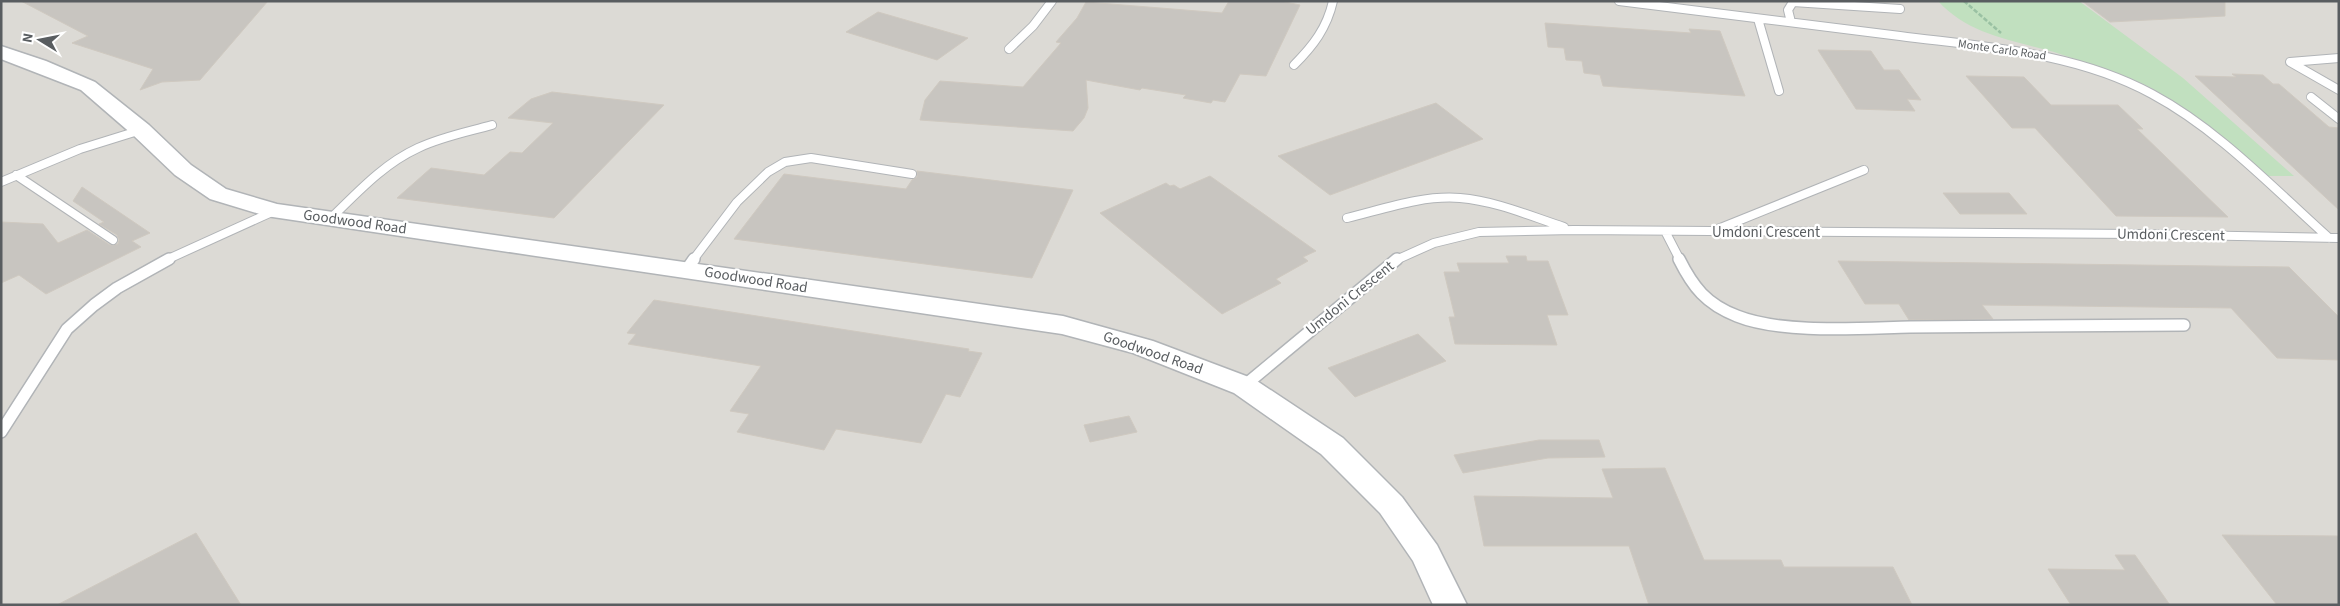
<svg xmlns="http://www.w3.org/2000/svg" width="2340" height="606" viewBox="0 0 2340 606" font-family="'Source Sans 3',sans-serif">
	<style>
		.industrial { fill: #dcdad5 }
		.green { fill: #c1e0bf }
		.building { fill: #c8c5c0; stroke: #cfc9c0 }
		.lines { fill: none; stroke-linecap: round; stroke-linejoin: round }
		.service-far1-casing { stroke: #b1b4b7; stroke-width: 10 }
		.service-casing { stroke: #b1b4b7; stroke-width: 14 }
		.tertiary-casing { stroke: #b1b4b7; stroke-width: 3 }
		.path { stroke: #9ac1a3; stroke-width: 2.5; stroke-dasharray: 4.5 2; stroke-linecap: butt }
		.service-far1 { stroke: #fff; stroke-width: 8 }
		.service { stroke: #fff; stroke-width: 11 }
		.tertiary { fill: #fff; fill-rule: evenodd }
		.labels { text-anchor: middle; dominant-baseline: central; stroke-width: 4.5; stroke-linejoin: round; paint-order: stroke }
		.far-street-label { font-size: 12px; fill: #595d60; stroke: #fff }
		.street-label { font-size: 15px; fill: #595d60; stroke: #fff }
	</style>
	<rect width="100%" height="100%" fill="#ebe8e1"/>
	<!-- industrial -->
	<path class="industrial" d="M 1,1 L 2339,1 L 2339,605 L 1,605 Z"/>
	<!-- green -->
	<path class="green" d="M 1938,1 L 2079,1 L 2183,78 L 2294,176 L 2264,176 C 2225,143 2189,106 2143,84 C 2115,71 2084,62 2054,52 C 2012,40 1969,35 1938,1 Z"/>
	<!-- building -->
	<path class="building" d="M 21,1 L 268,1 L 200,80 L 162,82 L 140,90 L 153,69 L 72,43 L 88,36 Z
		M 1229,1 L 1280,1 L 1300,5 L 1266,76 L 1240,74 L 1225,102 L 1213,100 L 1211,103 L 1183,98 L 1186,95 L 1142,88 L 1140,90 L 1086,80 L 1088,108 L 1084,118 L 1073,131 L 920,120 L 925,100 L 940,81 L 1023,87 L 1061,43 L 1056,42 L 1077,18 L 1086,2 L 1222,13 Z
		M 2082,1 L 2225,1 L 2225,16 L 2110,22 Z
		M 878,12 L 968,38 L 937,60 L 846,32 Z
		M 1545,23 L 1691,33 L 1689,29 L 1720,31 L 1745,96 L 1603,86 L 1600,75 L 1584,73 L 1582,61 L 1566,60 L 1564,48 L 1548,47 Z
		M 1818,50 L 1871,51 L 1884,70 L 1899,70 L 1921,100 L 1907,99 L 1915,111 L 1856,109 Z
		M 2232,74 L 2263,75 L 2273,84 L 2279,84 L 2329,127 L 2339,128 L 2339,210 L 2195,76 L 2236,77 Z
		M 1966,76 L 2024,77 L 2051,105 L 2118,105 L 2143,129 L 2137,129 L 2228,217 L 2116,216 L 2035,128 L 2012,128 Z
		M 552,92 L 664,105 L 554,218 L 397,198 L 431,168 L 484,175 L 510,152 L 522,153 L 553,123 L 508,118 L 531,99 Z
		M 1436,103 L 1483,139 L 1330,195 L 1278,156 Z
		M 917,171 L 1073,190 L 1032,278 L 734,239 L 784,174 L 906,189 L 912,180 L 917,177 Z
		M 1210,176 L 1316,251 L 1303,257 L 1308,261 L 1276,279 L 1281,283 L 1222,314 L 1100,213 L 1166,183 L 1170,186 L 1174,185 L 1180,189 Z
		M 82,187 L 150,233 L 132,241 L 141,247 L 46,294 L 19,275 L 1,283 L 1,222 L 43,224 L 58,243 L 87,230 L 110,245 L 118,244 L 119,240 L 117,235 L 99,224 L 104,222 L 73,201 Z
		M 1943,193 L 2009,193 L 2027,214 L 1960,214 Z
		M 1506,256 L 1526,256 L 1527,261 L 1548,261 L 1568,315 L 1547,315 L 1557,345 L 1455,344 L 1449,317 L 1455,317 L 1444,272 L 1460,272 L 1457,263 L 1509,263 Z
		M 1838,261 L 2289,267 L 2339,317 L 2339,360 L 2277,358 L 2231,308 L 1982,305 L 1993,319 L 1909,320 L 1899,304 L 1865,304 Z
		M 654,300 L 969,349 L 968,351 L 982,353 L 960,397 L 946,394 L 921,443 L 836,429 L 824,450 L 737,432 L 749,414 L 730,411 L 761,366 L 628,344 L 636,334 L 627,333 Z
		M 1418,334 L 1446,361 L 1355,397 L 1328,368 Z
		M 1129,416 L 1137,432 L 1090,442 L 1084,425 Z
		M 1539,440 L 1599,440 L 1605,457 L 1548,458 L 1463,473 L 1454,455 Z
		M 1665,468 L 1704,560 L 1781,560 L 1784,567 L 1893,567 L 1912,605 L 1649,605 L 1629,546 L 1484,546 L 1474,496 L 1613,498 L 1602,469 Z
		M 196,533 L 241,605 L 57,605 Z
		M 2222,535 L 2339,536 L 2339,605 L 2277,605 Z
		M 2115,555 L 2135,555 L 2170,605 L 2071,605 L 2048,569 L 2125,570 Z"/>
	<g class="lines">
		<!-- service-far1 casing -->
		<g class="service-far1-casing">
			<path id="service-far1" d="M 1619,1 C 1713,13 1806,24 1900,36 C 1985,47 2075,52 2152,94 C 2219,130 2273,188 2329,238
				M 1758,19 L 1779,91
				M 1791,22 L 1788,10 L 1793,2 L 1900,9
				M 1009,49 L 1033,26 L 1052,1
				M 2339,58 L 2290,62 L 2339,90
				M 1294,65 C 1313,46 1327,28 1333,1
				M 2311,97 L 2339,119
				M 16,175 L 113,240
				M 1,182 L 80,149 L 141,130
				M 1347,218 C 1384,209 1422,195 1460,198 C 1496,201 1530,216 1564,227
				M 330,219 C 357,193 383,164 418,148 C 441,137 467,132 492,125
				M 1718,229 L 1864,170
				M 1665,231 L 1680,260
				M 166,260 L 274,211
				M 693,260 L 737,202 L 768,172 L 785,162 L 811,158 L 912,174
				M 1396,260 L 1434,243 L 1479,232 L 1574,230 L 2137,234 L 2339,238"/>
		</g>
		<!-- service casing -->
		<g class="service-casing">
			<path id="service" d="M 1679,259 C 1693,287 1706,304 1737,316 C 1782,334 1861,328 1910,327 C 2002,327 2093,326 2184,325
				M 687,269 L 694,259
				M 1244,386 L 1397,259
				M 1,432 L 67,329 L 94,305 L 117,288 L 169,259"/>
		</g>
		<!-- tertiary casing -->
		<g class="tertiary-casing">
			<path id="tertiary" d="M 1,46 L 46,61 L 95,82 L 149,125 L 191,165 L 226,189 L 277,204 L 1063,316 L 1153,341 L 1254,379 L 1343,438 L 1402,497 L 1437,545 L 1467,605 L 1433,605 L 1413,561 L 1380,513 L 1321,454 L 1234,393 L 1133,353 L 1062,334 L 266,216 L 210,199 L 175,175 L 133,135 L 81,90 L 1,59 Z"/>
		</g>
		<!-- path -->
		<path class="path" d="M 1964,1 L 2001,33"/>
		<!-- service-far1 -->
		<use href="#service-far1" class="service-far1"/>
		<!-- service -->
		<use href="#service" class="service"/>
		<!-- tertiary -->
		<use href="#tertiary" class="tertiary"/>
	</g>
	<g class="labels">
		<!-- far-street labels -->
		<g class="far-street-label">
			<text transform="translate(2002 50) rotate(8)">Monte Carlo Road</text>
		</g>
		<!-- street labels -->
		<g class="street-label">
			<text transform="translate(355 222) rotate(8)">Goodwood Road</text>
			<text x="1766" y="232">Umdoni Crescent</text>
			<text transform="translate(2171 235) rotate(1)">Umdoni Crescent</text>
			<text transform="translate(756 280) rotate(9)">Goodwood Road</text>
			<text transform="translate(1350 298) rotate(-39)">Umdoni Crescent</text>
			<text transform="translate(1153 353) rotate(19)">Goodwood Road</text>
		</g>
	</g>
	<!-- border -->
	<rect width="2340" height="606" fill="none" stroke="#595d60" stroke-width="5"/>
	<!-- north arrow -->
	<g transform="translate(40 40) rotate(280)" stroke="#ffffff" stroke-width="4" paint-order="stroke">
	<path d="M0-4L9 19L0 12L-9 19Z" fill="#595d60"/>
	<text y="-8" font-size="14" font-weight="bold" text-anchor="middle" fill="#595d60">N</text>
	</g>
</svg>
